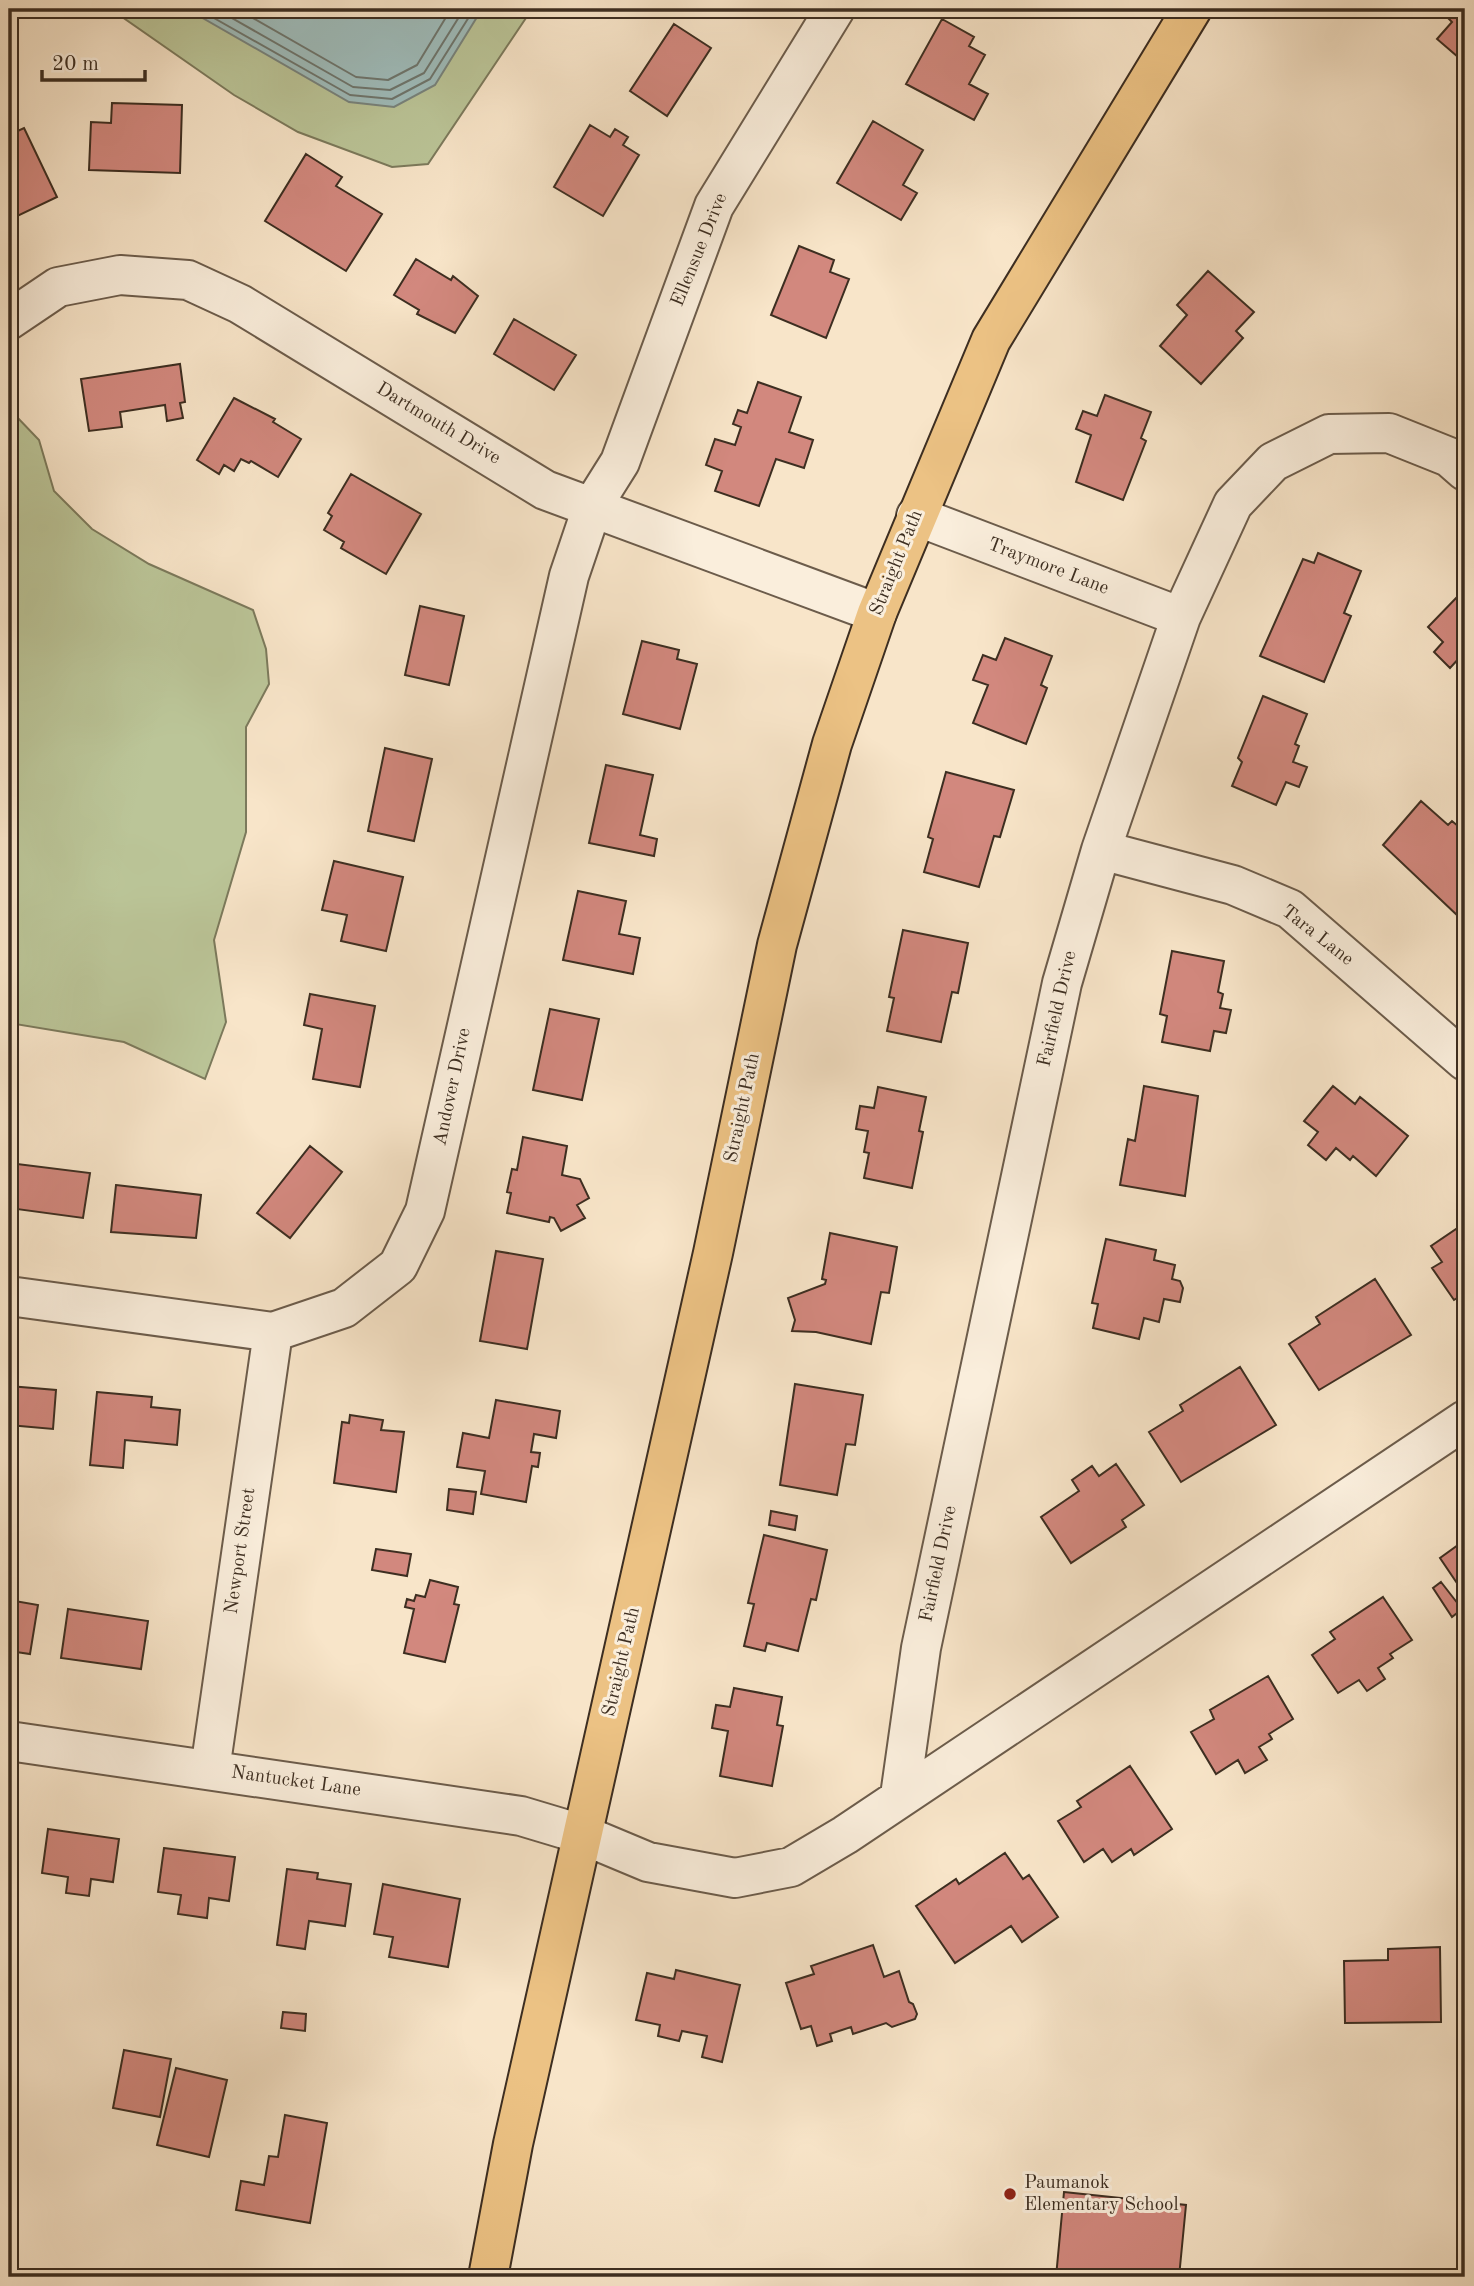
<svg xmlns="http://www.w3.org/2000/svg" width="1474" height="2286" viewBox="0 0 1474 2286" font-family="'Old Standard TT',serif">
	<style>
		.green { fill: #bbc598; stroke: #7c7a5c; stroke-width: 2 }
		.water { fill: #9fbdbc; stroke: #78847e; stroke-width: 2 }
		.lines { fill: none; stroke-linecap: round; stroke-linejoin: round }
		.shore { stroke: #6e766e; stroke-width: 2 }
		.building { fill: #d2887e; stroke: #3d2e21; stroke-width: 2 }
		.minor-casing { stroke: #6c5c4b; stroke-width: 42 }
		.major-casing { stroke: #3d2e21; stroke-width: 42 }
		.minor { stroke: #faeedc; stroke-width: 38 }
		.major { stroke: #ecc284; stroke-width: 38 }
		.poi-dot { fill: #8f2418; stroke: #faeedc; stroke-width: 2.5 }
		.labels { text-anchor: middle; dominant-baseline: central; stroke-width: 6; stroke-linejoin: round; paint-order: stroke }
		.street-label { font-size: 19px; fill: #3d2e21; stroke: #faeedc }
		.poi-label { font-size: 19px; fill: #3d2e21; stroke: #faeedc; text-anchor: start }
	</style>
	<rect width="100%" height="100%" fill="#f8e5c9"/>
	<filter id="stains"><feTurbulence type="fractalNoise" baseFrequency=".00286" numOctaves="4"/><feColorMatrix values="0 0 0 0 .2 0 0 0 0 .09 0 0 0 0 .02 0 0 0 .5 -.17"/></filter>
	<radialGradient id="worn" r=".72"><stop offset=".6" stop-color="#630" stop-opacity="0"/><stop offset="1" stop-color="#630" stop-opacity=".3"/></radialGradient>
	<!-- green -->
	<path class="green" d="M 74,9 L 532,9 L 428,164 L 392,167 L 298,132 L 234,95 L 122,17 Z
		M 15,415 L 39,440 L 54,491 L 92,529 L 149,564 L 253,610 L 266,649 L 269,684 L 246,727 L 246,832 L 214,940 L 226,1022 L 205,1079 L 124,1042 L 9,1023 L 9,420 Z"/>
	<!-- water -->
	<path class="water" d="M 187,9 L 482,9 L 435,85 L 394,107 L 349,102 Z"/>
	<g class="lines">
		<!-- shore -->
		<path class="shore" d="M 198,9 L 350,95 L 392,99 L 430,79 L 474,9
			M 216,9 L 353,87 L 390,90 L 424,73 L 464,9
			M 237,9 L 356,77 L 388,80 L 417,65 L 451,9"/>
	</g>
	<!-- building -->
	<path class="building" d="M 1453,9 L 1465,9 L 1465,63 L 1437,39 L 1452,22 L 1446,16 Z
		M 942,19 L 974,37 L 969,46 L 985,55 L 969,84 L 988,94 L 974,120 L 906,84 Z
		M 674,24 L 711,48 L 667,116 L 630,91 Z
		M 112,103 L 182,105 L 180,173 L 89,170 L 91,122 L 111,123 Z
		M 873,121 L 923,150 L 903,185 L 917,193 L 901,220 L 837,183 Z
		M 590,125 L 610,137 L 615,129 L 628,137 L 623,145 L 639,155 L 603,216 L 554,187 Z
		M 24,128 L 57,197 L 9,220 L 9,135 Z
		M 306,154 L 342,177 L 336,186 L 382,214 L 346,271 L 265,221 Z
		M 799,246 L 834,260 L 830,272 L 849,279 L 826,338 L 771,315 Z
		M 416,259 L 451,280 L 453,276 L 478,296 L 455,333 L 417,314 L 419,310 L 394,295 Z
		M 1208,271 L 1254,312 L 1236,331 L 1243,338 L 1201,384 L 1160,346 L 1187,315 L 1177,305 Z
		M 514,319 L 576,355 L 554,390 L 494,354 Z
		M 180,364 L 185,402 L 180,403 L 183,418 L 167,421 L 165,405 L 120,412 L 122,427 L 89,431 L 81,379 Z
		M 758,382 L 801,397 L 789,432 L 813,440 L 804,468 L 776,459 L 759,506 L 715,491 L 722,471 L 706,465 L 715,439 L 735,445 L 741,427 L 733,424 L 738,410 L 747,413 Z
		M 1105,395 L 1151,412 L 1141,438 L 1146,441 L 1123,500 L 1076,482 L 1091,435 L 1076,429 L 1083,411 L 1097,416 Z
		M 234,398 L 275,419 L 273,422 L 301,439 L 278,477 L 251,461 L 249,463 L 241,459 L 234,471 L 224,465 L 219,474 L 197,460 Z
		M 351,474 L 421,514 L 386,574 L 341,548 L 344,542 L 324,530 L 332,516 L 328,513 Z
		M 1318,553 L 1361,571 L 1344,613 L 1351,616 L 1324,682 L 1260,656 L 1303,559 L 1314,563 Z
		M 1460,594 L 1465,599 L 1465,658 L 1462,655 L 1450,668 L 1434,652 L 1443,642 L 1428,627 Z
		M 420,606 L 464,616 L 449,685 L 405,675 Z
		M 1005,638 L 1052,656 L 1041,685 L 1047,688 L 1026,744 L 973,723 L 988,685 L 973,680 L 983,655 L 996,660 Z
		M 642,641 L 679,650 L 677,659 L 697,664 L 680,729 L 623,714 Z
		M 1263,696 L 1307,714 L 1295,744 L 1299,746 L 1293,762 L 1307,767 L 1299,787 L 1286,782 L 1276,805 L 1232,786 L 1242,762 L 1238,758 Z
		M 385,748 L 432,759 L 414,841 L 368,831 Z
		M 606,765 L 653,775 L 640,835 L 657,839 L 654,856 L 589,843 Z
		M 946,772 L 1014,790 L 1000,837 L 994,836 L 979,887 L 924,872 L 933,839 L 928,837 Z
		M 1421,801 L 1448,825 L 1452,821 L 1465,832 L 1465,910 L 1459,917 L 1383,845 Z
		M 334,861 L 403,877 L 386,951 L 341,941 L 347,915 L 322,910 Z
		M 578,891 L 626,901 L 619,934 L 640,938 L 633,974 L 563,960 Z
		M 903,930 L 968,943 L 958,993 L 952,992 L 941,1042 L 887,1031 L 894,998 L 889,997 Z
		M 1172,951 L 1224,961 L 1218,992 L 1223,994 L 1220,1008 L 1231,1010 L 1226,1033 L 1214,1031 L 1210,1051 L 1162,1042 L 1167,1016 L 1160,1014 Z
		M 310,994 L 375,1006 L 360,1087 L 313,1079 L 322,1029 L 304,1025 Z
		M 550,1009 L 599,1019 L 582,1100 L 533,1090 Z
		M 1144,1086 L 1198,1096 L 1185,1196 L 1120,1185 L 1128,1139 L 1135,1141 Z
		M 1333,1086 L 1355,1104 L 1360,1097 L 1408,1136 L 1376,1176 L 1353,1156 L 1350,1160 L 1336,1148 L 1326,1160 L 1308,1145 L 1318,1132 L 1304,1121 Z
		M 878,1087 L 926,1097 L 919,1131 L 923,1132 L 912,1188 L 864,1178 L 869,1153 L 864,1152 L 868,1131 L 856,1129 L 860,1106 L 874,1108 Z
		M 523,1137 L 567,1146 L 562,1175 L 580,1179 L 589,1198 L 577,1205 L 585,1218 L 561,1231 L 554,1218 L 550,1217 L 549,1222 L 507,1213 L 511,1193 L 507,1192 L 512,1169 L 517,1170 Z
		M 310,1146 L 342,1172 L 290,1238 L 257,1213 Z
		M 9,1163 L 90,1173 L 83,1218 L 9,1208 Z
		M 116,1185 L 201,1195 L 196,1238 L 111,1232 Z
		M 1465,1223 L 1465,1293 L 1454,1300 L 1432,1268 L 1442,1262 L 1431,1246 Z
		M 830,1233 L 897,1247 L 889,1293 L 881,1292 L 871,1344 L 816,1332 L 792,1331 L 795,1320 L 788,1298 L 825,1284 L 826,1280 L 822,1279 Z
		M 1106,1239 L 1156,1250 L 1154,1260 L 1175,1265 L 1172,1279 L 1180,1281 L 1183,1288 L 1180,1302 L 1164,1299 L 1159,1322 L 1144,1318 L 1139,1339 L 1093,1328 L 1098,1304 L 1092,1303 Z
		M 496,1251 L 543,1259 L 527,1349 L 480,1341 Z
		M 1375,1279 L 1411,1335 L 1319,1390 L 1289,1344 L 1320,1324 L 1316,1317 Z
		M 1240,1367 L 1276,1425 L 1181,1482 L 1149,1432 L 1183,1411 L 1180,1405 Z
		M 795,1384 L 863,1395 L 855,1445 L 846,1444 L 837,1495 L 780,1485 Z
		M 9,1386 L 56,1390 L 53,1429 L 9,1425 Z
		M 97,1392 L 152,1397 L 151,1407 L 180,1410 L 177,1445 L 125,1440 L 123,1468 L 90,1465 Z
		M 496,1400 L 560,1411 L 556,1438 L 534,1434 L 531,1452 L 540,1453 L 538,1467 L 532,1466 L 526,1502 L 481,1494 L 485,1471 L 457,1467 L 463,1433 L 489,1438 Z
		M 350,1415 L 383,1420 L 381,1430 L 404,1432 L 396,1492 L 334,1483 L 342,1422 L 349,1423 Z
		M 1116,1464 L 1144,1505 L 1122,1520 L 1126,1527 L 1071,1563 L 1041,1517 L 1079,1491 L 1072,1480 L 1092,1466 L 1099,1476 Z
		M 449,1489 L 476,1492 L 473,1514 L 447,1510 Z
		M 771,1511 L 797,1516 L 795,1530 L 769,1525 Z
		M 764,1535 L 827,1550 L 816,1600 L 811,1599 L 798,1651 L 767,1643 L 765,1651 L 744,1646 L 754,1604 L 748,1603 Z
		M 1465,1540 L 1465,1595 L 1440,1558 Z
		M 376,1549 L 411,1554 L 407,1576 L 372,1570 Z
		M 430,1580 L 458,1587 L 454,1604 L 459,1605 L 445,1662 L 404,1653 L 414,1609 L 405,1607 L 407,1599 L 414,1601 L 416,1595 L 425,1597 Z
		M 1441,1582 L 1462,1609 L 1452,1617 L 1433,1588 Z
		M 1383,1597 L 1412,1640 L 1390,1654 L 1393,1658 L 1378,1668 L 1385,1679 L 1367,1691 L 1359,1680 L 1338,1693 L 1312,1655 L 1335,1639 L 1330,1632 Z
		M 9,1600 L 38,1605 L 30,1654 L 9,1651 Z
		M 68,1609 L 148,1621 L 141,1669 L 61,1658 Z
		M 1268,1676 L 1293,1719 L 1269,1734 L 1272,1739 L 1259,1747 L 1267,1760 L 1245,1773 L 1238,1760 L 1216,1774 L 1191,1732 L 1214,1719 L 1210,1710 Z
		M 734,1688 L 782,1697 L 777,1725 L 783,1726 L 772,1786 L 720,1776 L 728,1731 L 712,1728 L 716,1705 L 730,1707 Z
		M 1130,1766 L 1172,1829 L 1134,1855 L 1131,1849 L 1112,1862 L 1103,1849 L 1084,1862 L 1058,1821 L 1081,1807 L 1077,1801 Z
		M 48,1829 L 119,1839 L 113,1882 L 91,1879 L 89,1896 L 66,1893 L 68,1877 L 42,1873 Z
		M 164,1848 L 235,1857 L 229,1901 L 209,1898 L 207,1918 L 178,1914 L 181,1895 L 158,1892 Z
		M 1005,1853 L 1023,1879 L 1029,1875 L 1058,1917 L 1022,1942 L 1011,1926 L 955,1963 L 916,1906 L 956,1879 L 959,1884 Z
		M 287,1869 L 318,1873 L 317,1879 L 351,1884 L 345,1926 L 309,1921 L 305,1949 L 277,1945 Z
		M 383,1884 L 460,1899 L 448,1967 L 389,1957 L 393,1937 L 374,1934 Z
		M 873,1945 L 884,1977 L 899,1971 L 909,2002 L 913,2004 L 917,2014 L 915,2019 L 892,2027 L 886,2023 L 853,2034 L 851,2027 L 830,2034 L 832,2041 L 817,2046 L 811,2026 L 801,2029 L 786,1983 L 814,1974 L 811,1966 Z
		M 1440,1947 L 1441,2022 L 1345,2023 L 1344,1961 L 1388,1960 L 1388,1949 Z
		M 676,1970 L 740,1985 L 722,2062 L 702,2057 L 707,2036 L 682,2031 L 679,2041 L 658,2036 L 660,2025 L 636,2020 L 647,1973 L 674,1979 Z
		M 283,2012 L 306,2014 L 305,2031 L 281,2028 Z
		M 9,2028 L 15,2029 L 9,2066 Z
		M 124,2050 L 171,2059 L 160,2117 L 113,2108 Z
		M 176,2068 L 227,2080 L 209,2157 L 157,2145 Z
		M 285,2115 L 327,2123 L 310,2223 L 236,2210 L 241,2181 L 264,2185 L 269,2156 L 278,2157 Z
		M 1064,2192 L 1186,2205 L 1179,2277 L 1056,2277 Z"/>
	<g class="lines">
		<!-- minor casing -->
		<g class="minor-casing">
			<path id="minor" d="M 9,320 L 58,287 L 120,275 L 188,280 L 240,304 L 545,490 L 877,613
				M 916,516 L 1181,617
				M 1101,850 L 1233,885 L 1290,909 L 1465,1061
				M 9,1296 L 273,1332 L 344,1308 L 398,1266 L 425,1211 L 569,576 L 593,505 L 620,462 L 714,206 L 835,9
				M 9,1741 L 521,1816 L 581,1834 L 648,1862 L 735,1878 L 791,1867 L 845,1835 L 1465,1420
				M 210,1770 L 273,1332
				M 900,1796 L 921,1648 L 1062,983 L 1101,850 L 1181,617 L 1233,504 L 1273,462 L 1329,434 L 1389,433 L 1449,457 L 1465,471"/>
		</g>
		<!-- major casing -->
		<g class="major-casing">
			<path id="major" d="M 488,2277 L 513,2144 L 713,1253 L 777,945 L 832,744 L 877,613 L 991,340 L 1192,9"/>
		</g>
		<!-- minor -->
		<use href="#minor" class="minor"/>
		<!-- major -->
		<use href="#major" class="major"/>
	</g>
	<!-- markers -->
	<circle class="poi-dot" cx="1010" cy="2194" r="7"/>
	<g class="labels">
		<!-- street labels -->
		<g class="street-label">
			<text transform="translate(700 250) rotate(-68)">Ellensue Drive</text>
			<text transform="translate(438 424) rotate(31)">Dartmouth Drive</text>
			<text transform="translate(897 563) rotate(-68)">Straight Path</text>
			<text transform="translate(1048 567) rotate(21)">Traymore Lane</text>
			<text transform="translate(1317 936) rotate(38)">Tara Lane</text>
			<text transform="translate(1058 1009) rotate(-77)">Fairfield Drive</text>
			<text transform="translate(453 1087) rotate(-78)">Andover Drive</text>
			<text transform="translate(743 1108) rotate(-78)">Straight Path</text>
			<text transform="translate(241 1551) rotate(-82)">Newport Street</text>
			<text transform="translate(939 1564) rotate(-78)">Fairfield Drive</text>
			<text transform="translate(622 1662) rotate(-77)">Straight Path</text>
			<text transform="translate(296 1782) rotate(8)">Nantucket Lane</text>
		</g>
		<!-- poi labels -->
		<g class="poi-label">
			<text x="1024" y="2183">Paumanok<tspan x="1024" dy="22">Elementary School</tspan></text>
		</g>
	</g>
	<!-- margin -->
	<rect width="1474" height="2286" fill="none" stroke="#f8e5c9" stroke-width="35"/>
	<rect x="10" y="10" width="1453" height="2265" fill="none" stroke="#3d2e21" stroke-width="3.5"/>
	<rect x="18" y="18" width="1439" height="2251" fill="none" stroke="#3d2e21" stroke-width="2"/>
	<!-- scale -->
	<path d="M42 70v10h103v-10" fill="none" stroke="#3d2e21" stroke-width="3.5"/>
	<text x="52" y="70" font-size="21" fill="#3d2e21" stroke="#faeedc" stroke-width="5" paint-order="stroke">20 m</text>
	<rect width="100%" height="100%" filter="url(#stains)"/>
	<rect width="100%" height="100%" fill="url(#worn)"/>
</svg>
